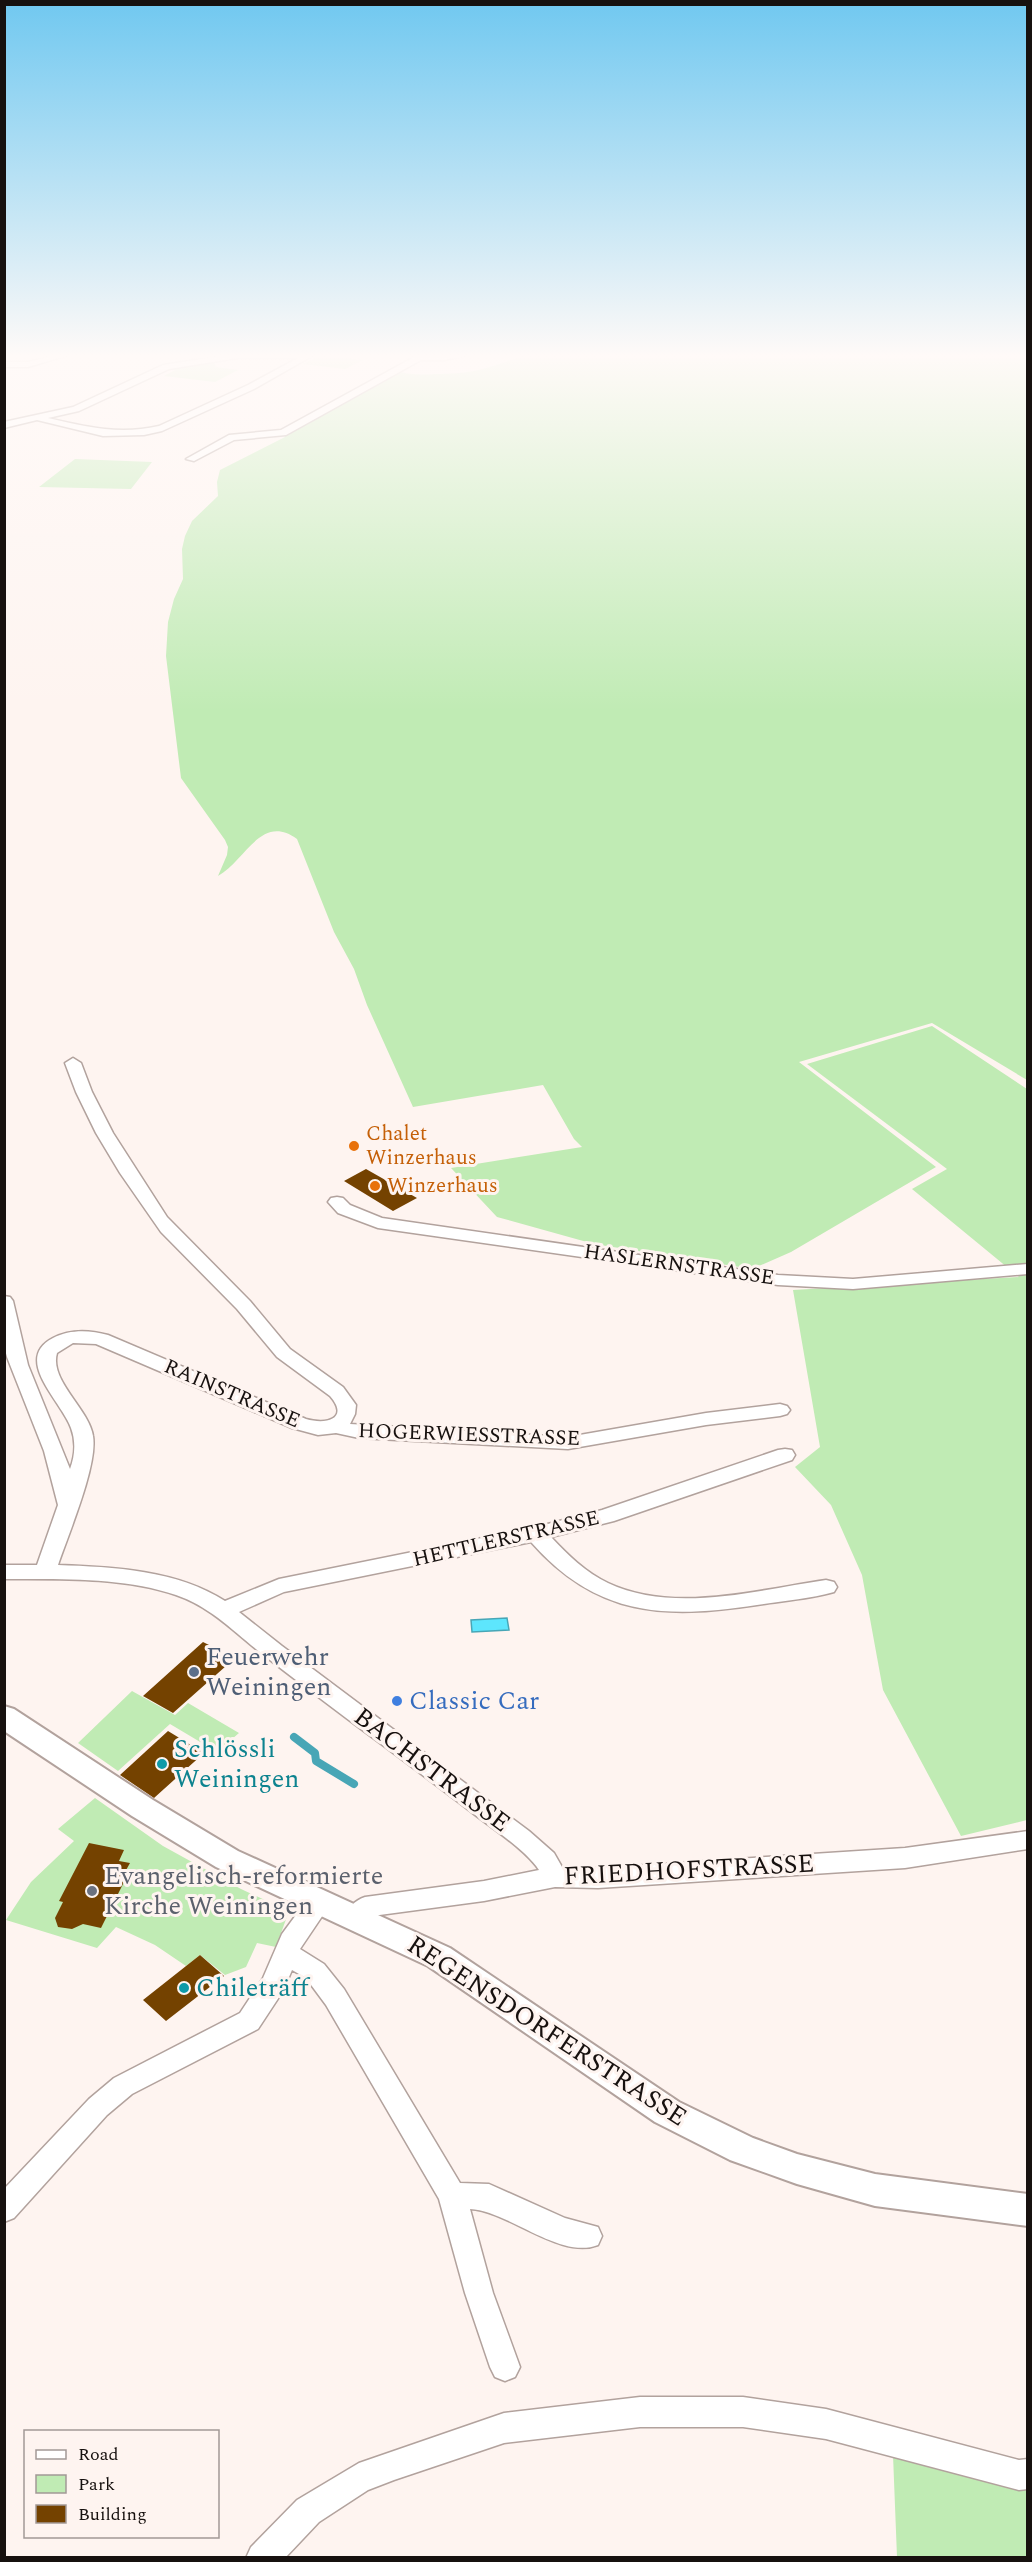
<svg xmlns="http://www.w3.org/2000/svg" width="1032" height="2562" viewBox="0 0 1032 2562" font-family="Spectral,serif">
	<style>
		.green { fill: #c0ebb4 }
		.water { fill: #5de6fd; stroke: #48a6b6; stroke-width: 1.5 }
		.lines { fill: none; stroke-linecap: round; stroke-linejoin: round }
		.stream { stroke: #48a6b6; stroke-width: 8 }
		.building { fill: #744200 }
		.minor-casing { stroke: #b2a29d; stroke-width: 3 }
		.tertiary-casing { stroke: #b2a29d; stroke-width: 4 }
		.minor { fill: #fff; fill-rule: evenodd }
		.tertiary { fill: #fff; fill-rule: evenodd }
		.food-dot { fill: #e8710a; stroke: #fef4f0; stroke-width: 2 }
		.service-dot { fill: #5c6f8a; stroke: #fef4f0; stroke-width: 2 }
		.shop-dot { fill: #3f7fe0; stroke: #fef4f0; stroke-width: 2 }
		.culture-dot { fill: #0f9aa8; stroke: #fef4f0; stroke-width: 2 }
		.worship-dot { fill: #6b7280; stroke: #fef4f0; stroke-width: 2 }
		.labels { text-anchor: middle; dominant-baseline: central; stroke-width: 6; stroke-linejoin: round; paint-order: stroke }
		.food-label { font-size: 21px; fill: #c56008; stroke: #fef4f0; text-anchor: start }
		.street-label { font-size: 21px; fill: #17110f; stroke: #fef4f0 }
		.near-service-label { font-size: 26px; fill: #4e5e75; stroke: #fef4f0; text-anchor: start }
		.near-shop-label { font-size: 26px; fill: #366cbe; stroke: #fef4f0; text-anchor: start }
		.near-culture-label { font-size: 26px; fill: #0d838f; stroke: #fef4f0; text-anchor: start }
		.near-street-label { font-size: 26px; fill: #17110f; stroke: #fef4f0 }
		.near-worship-label { font-size: 26px; fill: #5b616d; stroke: #fef4f0; text-anchor: start }
	</style>
	<rect width="100%" height="100%" fill="#fef4f0"/>
	<!-- green -->
	<path class="green" d="M 526,354 L 1027,354 L 1027,1080 L 932,1023 L 799,1062 L 936,1167 L 791,1252 L 752,1269 L 594,1244 L 497,1217 L 451,1168 L 582,1147 L 574,1139 L 543,1085 L 413,1107 L 367,1005 L 354,969 L 334,932 L 297,839 C 261,813 246,860 218,876 L 227,855 L 228,847 L 225,840 L 181,778 L 166,656 L 168,622 L 174,599 L 183,579 L 182,549 L 185,536 L 192,521 L 218,496 L 217,482 L 220,470 L 285,437 L 283,433 L 397,371 C 410,375 421,375 435,374 C 473,374 491,368 526,354 Z
		M 321,355 L 363,360 L 345,369 L 303,364 Z
		M 213,360 L 216,367 L 238,370 L 215,382 L 164,376 L 175,370 L 170,368 Z
		M 75,459 L 152,462 L 131,489 L 39,487 Z
		M 932,1026 L 1027,1089 L 1027,1820 L 961,1836 L 883,1690 L 862,1575 L 831,1505 L 795,1467 L 820,1447 L 793,1290 L 1019,1277 L 912,1189 L 947,1169 L 807,1064 Z
		M 132,1691 L 175,1715 L 188,1703 L 239,1733 L 217,1752 L 170,1724 L 118,1771 L 78,1743 Z
		M 95,1798 L 163,1846 L 241,1889 L 289,1911 L 276,1947 L 257,1943 L 246,1967 L 225,1975 L 200,1955 L 186,1966 L 155,1945 L 116,1927 L 97,1948 L 6,1920 L 31,1882 L 74,1841 L 58,1829 Z
		M 893,2455 L 1027,2483 L 1027,2557 L 897,2557 Z"/>
	<!-- water -->
	<path class="water" d="M 507,1618 L 509,1630 L 472,1632 L 471,1620 Z"/>
	<g class="lines">
		<!-- stream -->
		<path class="stream" d="M 294,1737 L 315,1753 L 316,1761 L 354,1784"/>
	</g>
	<!-- building -->
	<path class="building" d="M 366,1169 L 417,1198 L 393,1211 L 344,1181 Z
		M 203,1642 L 235,1658 L 173,1713 L 143,1696 Z
		M 168,1731 L 204,1753 L 154,1798 L 120,1775 Z
		M 89,1843 L 124,1850 L 119,1861 L 130,1863 L 120,1881 L 124,1882 L 101,1928 L 83,1924 L 72,1929 L 58,1927 L 55,1918 L 63,1902 L 59,1901 Z
		M 200,1955 L 224,1976 L 166,2021 L 143,2000 Z"/>
	<g class="lines">
		<!-- minor casing -->
		<g class="minor-casing">
			<path id="minor" d="M 61,354 L 72,354 L 28,367 L 4,367 L 4,362 L 28,362 Z
				M 235,354 L 308,354 L 312,356 L 254,389 L 162,431 L 144,435 L 103,436 L 37,420 L 4,428 L 4,422 L 73,407 L 163,365 ZM 237,358 L 298,358 L 248,385 L 159,426 C 119,435 87,427 48,418 L 79,411 L 169,369 Z
				M 457,354 L 474,354 L 444,360 L 421,360 L 286,435 L 234,440 L 194,461 L 186,459 L 229,435 L 281,430 L 416,356 Z
				M 73,1058 L 81,1063 L 92,1092 L 113,1133 L 167,1217 L 250,1301 L 290,1349 L 343,1387 L 356,1405 L 355,1414 L 350,1424 L 568,1437 L 706,1413 L 780,1404 L 787,1406 L 790,1410 L 787,1414 L 780,1416 L 706,1425 L 568,1449 L 359,1438 L 336,1433 L 318,1435 L 292,1428 L 96,1344 L 73,1343 L 57,1353 C 49,1381 89,1409 93,1436 C 98,1465 68,1535 58,1565 C 114,1567 177,1570 225,1601 L 279,1579 L 536,1527 L 602,1510 L 778,1450 L 785,1449 L 792,1450 L 795,1455 L 792,1460 L 614,1521 L 551,1537 C 567,1554 586,1573 608,1583 C 674,1614 757,1590 826,1580 L 834,1582 L 837,1587 L 834,1592 C 809,1599 782,1601 757,1605 C 664,1619 597,1617 531,1542 L 284,1592 L 239,1612 L 282,1646 L 529,1831 L 554,1853 L 562,1867 L 598,1868 L 905,1848 L 1028,1831 L 1028,1849 L 905,1868 L 598,1888 L 555,1887 L 484,1901 L 372,1916 C 364,1925 359,1928 347,1924 L 344,1917 C 349,1907 354,1901 365,1897 L 484,1881 L 539,1870 C 525,1849 490,1827 470,1811 C 402,1759 333,1709 266,1657 C 237,1635 212,1607 176,1595 C 123,1577 60,1579 4,1579 L 4,1565 L 37,1565 L 58,1505 L 44,1451 L 7,1357 L 4,1346 L 4,1296 L 10,1297 L 13,1301 L 28,1365 L 70,1469 C 75,1456 76,1441 71,1428 C 62,1402 12,1359 53,1338 C 70,1329 90,1330 108,1335 L 306,1419 C 326,1425 350,1419 330,1396 L 277,1357 L 237,1309 L 161,1232 L 120,1173 L 96,1133 L 76,1092 L 65,1063 Z
				M 337,1197 L 343,1198 L 350,1205 L 382,1218 L 778,1275 L 853,1279 L 1028,1264 L 1028,1274 L 853,1289 L 778,1285 L 378,1228 L 338,1213 L 328,1202 L 331,1198 Z
				M 319,1893 L 328,1896 L 331,1903 L 300,1949 L 324,1964 L 344,1989 L 460,2183 L 489,2184 L 565,2218 L 598,2227 L 602,2236 L 598,2245 C 560,2260 509,2211 470,2209 L 493,2293 L 520,2367 L 515,2377 L 505,2381 L 495,2377 L 490,2367 L 465,2293 L 439,2199 L 326,2005 L 306,1978 L 292,1970 L 283,1991 L 258,2029 L 132,2094 L 107,2115 L 14,2218 L 4,2222 L 4,2189 L 89,2099 L 114,2078 L 240,2013 L 263,1978 L 282,1934 L 310,1896 Z
				M 640,2397 L 743,2397 L 826,2409 L 1019,2460 L 1028,2459 L 1028,2489 L 1019,2490 L 826,2439 L 743,2427 L 640,2427 L 504,2443 L 394,2480 L 368,2490 L 319,2522 L 285,2558 L 246,2558 L 251,2547 L 297,2500 L 359,2463 L 504,2413 Z"/>
		</g>
		<!-- tertiary casing -->
		<g class="tertiary-casing">
			<path id="tertiary" d="M 4,1706 L 14,1709 L 153,1800 L 238,1851 L 450,1948 L 679,2102 L 753,2138 L 797,2154 L 875,2174 L 1028,2194 L 1028,2226 L 875,2206 L 797,2184 L 730,2160 L 655,2122 L 428,1966 L 216,1867 L 132,1816 L 4,1731 Z"/>
		</g>
		<!-- minor -->
		<use href="#minor" class="minor"/>
		<!-- tertiary -->
		<use href="#tertiary" class="tertiary"/>
	</g>
	<!-- sky -->
	<linearGradient id="sky" x2="0" y2="1"><stop stop-color="#70c8f0"/><stop offset="0.5" stop-color="#fffaf8"/><stop offset="1" stop-color="#fffaf8" stop-opacity="0"/></linearGradient>
	<rect width="1032" height="712" fill="url(#sky)"/>
	<!-- markers -->
	<g class="food-dot">
		<circle cx="354" cy="1146" r="6"/>
		<circle cx="375" cy="1186" r="6"/>
	</g>
	<circle class="service-dot" cx="194" cy="1672" r="6"/>
	<circle class="shop-dot" cx="397" cy="1701" r="6"/>
	<g class="culture-dot">
		<circle cx="162" cy="1764" r="6"/>
		<circle cx="184" cy="1988" r="6"/>
	</g>
	<circle class="worship-dot" cx="92" cy="1891" r="6"/>
	<g class="labels">
		<!-- food labels -->
		<g class="food-label">
			<text x="366" y="1134">Chalet<tspan x="366" dy="24">Winzerhaus</tspan></text>
			<text x="387" y="1186">Winzerhaus</text>
		</g>
		<!-- street labels -->
		<g class="street-label">
			<text transform="translate(679 1265) rotate(8)">HASLERNSTRASSE</text>
			<text transform="translate(232 1394) rotate(23)">RAINSTRASSE</text>
			<text transform="translate(469 1435) rotate(2)">HOGERWIESSTRASSE</text>
			<text transform="translate(506 1539) rotate(-13)">HETTLERSTRASSE</text>
		</g>
		<!-- near-service labels -->
		<g class="near-service-label">
			<text x="206" y="1657">Feuerwehr<tspan x="206" dy="30">Weiningen</tspan></text>
		</g>
		<!-- near-shop labels -->
		<g class="near-shop-label">
			<text x="409" y="1701">Classic Car</text>
		</g>
		<!-- near-culture labels -->
		<g class="near-culture-label">
			<text x="174" y="1749">Schlössli<tspan x="174" dy="30">Weiningen</tspan></text>
			<text x="196" y="1988">Chileträff</text>
		</g>
		<!-- near-street labels -->
		<g class="near-street-label">
			<text transform="translate(432 1770) rotate(37)">BACHSTRASSE</text>
			<text transform="translate(689 1870) rotate(-3)">FRIEDHOFSTRASSE</text>
			<text transform="translate(547 2031) rotate(33)">REGENSDORFERSTRASSE</text>
		</g>
		<!-- near-worship labels -->
		<g class="near-worship-label">
			<text x="104" y="1876">Evangelisch-reformierte<tspan x="104" dy="30">Kirche Weiningen</tspan></text>
		</g>
	</g>
	<!-- border -->
	<rect width="1032" height="2562" fill="none" stroke="#17110f" stroke-width="12"/>
	<!-- legend -->
	<rect x="24" y="2430" width="195" height="108" fill="#fef4f0" stroke="#a29996" stroke-width="1.5"/>
	<rect x="36" y="2450" width="30" height="9" fill="#ffffff" stroke="#a29996" stroke-width="1.5"/>
	<text x="78" y="2460" font-size="18" fill="#17110f">Road</text>
	<rect x="36" y="2475" width="30" height="18" fill="#c0ebb4" stroke="#a29996" stroke-width="1.5"/>
	<text x="78" y="2490" font-size="18" fill="#17110f">Park</text>
	<rect x="36" y="2505" width="30" height="18" fill="#744200" stroke="#a29996" stroke-width="1.5"/>
	<text x="78" y="2520" font-size="18" fill="#17110f">Building</text>
</svg>
